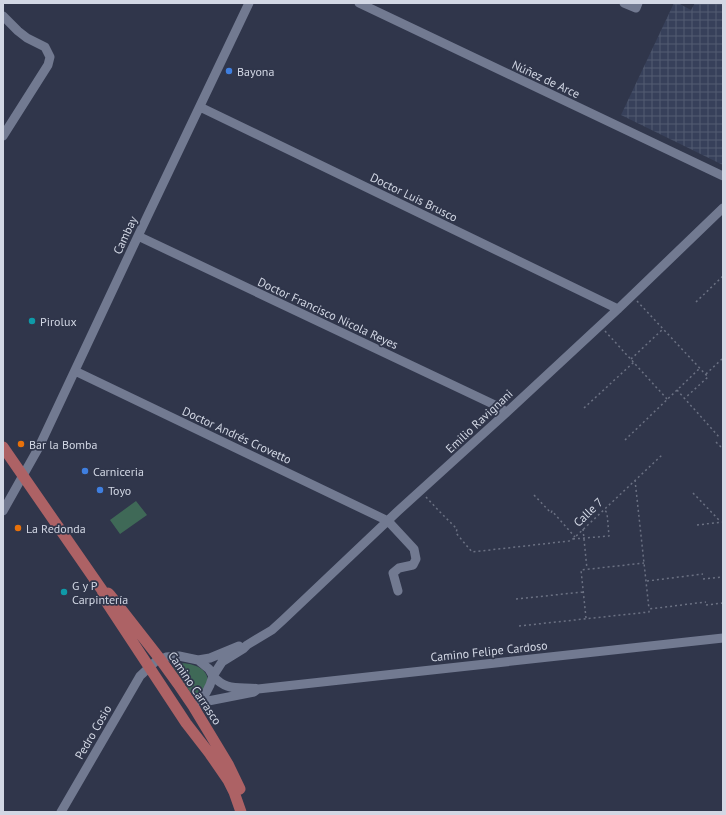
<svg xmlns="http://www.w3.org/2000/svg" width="726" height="815" viewBox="0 0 726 815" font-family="'PT Sans',sans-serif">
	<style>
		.industrial { fill: url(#industrial-grid) }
		.grass { fill: #3f6957 }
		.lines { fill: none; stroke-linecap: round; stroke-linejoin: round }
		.path { stroke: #6b7183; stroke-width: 1.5; stroke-dasharray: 2 3; stroke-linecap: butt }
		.minor { stroke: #727a91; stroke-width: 9 }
		.major { stroke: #ad6265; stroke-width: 11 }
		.shop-dot { fill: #3f7fe0; stroke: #30364b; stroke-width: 1.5 }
		.culture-dot { fill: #0f9aa8; stroke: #30364b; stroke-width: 1.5 }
		.food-dot { fill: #e8710a; stroke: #30364b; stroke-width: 1.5 }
		.labels { text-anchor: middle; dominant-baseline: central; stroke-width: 3.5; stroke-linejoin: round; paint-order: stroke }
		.poi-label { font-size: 12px; fill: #d2d7e4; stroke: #30364b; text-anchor: start }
		.street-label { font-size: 12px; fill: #d2d7e4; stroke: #30364b }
	</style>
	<defs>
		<pattern id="industrial-grid" width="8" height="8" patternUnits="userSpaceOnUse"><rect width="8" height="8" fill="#37405a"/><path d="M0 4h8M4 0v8" fill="none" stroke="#535b72"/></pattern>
	</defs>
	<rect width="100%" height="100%" fill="#30364b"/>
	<!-- industrial -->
	<path class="industrial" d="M 674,3 L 678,3 L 691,10 L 695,3 L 723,3 L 723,165 L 621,115 Z"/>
	<!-- grass -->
	<path class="grass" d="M 136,501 L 147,515 L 120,534 L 110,520 Z
		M 178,663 C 190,663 206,666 208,680 C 203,689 202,695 191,693 L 173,667 L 174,664 Z"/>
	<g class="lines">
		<!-- path -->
		<path class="path" d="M 637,301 L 708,377 L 684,399
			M 696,302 L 723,276
			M 605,331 L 667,399
			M 631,359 L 663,329
			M 706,374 L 723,358
			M 677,390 L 720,438
			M 584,408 L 634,362
			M 625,440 L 700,368
			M 716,442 L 723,449
			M 635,480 L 649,609
			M 693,493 L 719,520
			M 534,495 L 551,513 L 552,511 L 575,537
			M 426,497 L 440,512 L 457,529 L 456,533 L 472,552 L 569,541 L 573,539 L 662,455
			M 697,525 L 723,522
			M 583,529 L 587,569
			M 573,539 L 609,536 L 607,513 L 604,509
			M 703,579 L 723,577
			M 647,581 L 703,574
			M 516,599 L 583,592
			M 706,605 L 723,603
			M 586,618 L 581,570 L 644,563
			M 519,626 L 649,612 L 649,609 L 706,602"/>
		<!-- minor -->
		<path class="minor" d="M 359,3 L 723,176
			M 624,3 L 636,8 L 638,3
			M 3,16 L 18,31 L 27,38 L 45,47 L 50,57 L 48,65 L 3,136
			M 200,107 L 618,309
			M 138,236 L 497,406 L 502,409 L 506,413
			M 75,371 L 388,521 L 414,549 L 416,559 L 413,565 L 399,568 L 393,573 L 398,591
			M 3,511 L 39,447 L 138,236 L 249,3
			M 198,660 L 210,658 L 239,646
			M 258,689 C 254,688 250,688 245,688 C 231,688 223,687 213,676 L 222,662 L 243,649 L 247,645 L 272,630 L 283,620 L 398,511 L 506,413 L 618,309 L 723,208
			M 198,703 L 254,692 L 258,689 L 723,638
			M 61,812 L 140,676 L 155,662 L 166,657 L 179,656 L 198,660 L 209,669 L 213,676 C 210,687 205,697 196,704"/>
		<!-- major -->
		<path class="major" d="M 3,447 L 102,590 L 105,600 L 186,723 L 210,754 L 228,780 L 234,792 L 241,812
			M 108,593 L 110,595 L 160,659 L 178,684 L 193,706 L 228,764 L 240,789"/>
	</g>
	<!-- markers -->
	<g class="shop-dot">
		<circle cx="229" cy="71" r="4"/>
		<circle cx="85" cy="471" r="4"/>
		<circle cx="100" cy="490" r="4"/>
	</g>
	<g class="culture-dot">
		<circle cx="32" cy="321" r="4"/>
		<circle cx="64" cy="592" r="4"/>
	</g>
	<g class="food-dot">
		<circle cx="21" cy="444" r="4"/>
		<circle cx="18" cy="528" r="4"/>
	</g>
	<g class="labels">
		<!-- poi labels -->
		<g class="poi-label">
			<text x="237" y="71">Bayona</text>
			<text x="40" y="321">Pirolux</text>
			<text x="29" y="444">Bar la Bomba</text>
			<text x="93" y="471">Carniceria</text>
			<text x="108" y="490">Toyo</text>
			<text x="26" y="528">La Redonda</text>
			<text x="72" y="585">G y P<tspan x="72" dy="14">Carpintería</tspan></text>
		</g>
		<!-- street labels -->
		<g class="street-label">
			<text transform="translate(546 79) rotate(25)">Núñez de Arce</text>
			<text transform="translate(414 197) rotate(26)">Doctor Luis Brusco</text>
			<text transform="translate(125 235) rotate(-65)">Cambay</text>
			<text transform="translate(328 313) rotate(25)">Doctor Francisco Nicola Reyes</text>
			<text transform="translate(479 421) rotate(-43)">Emilio Ravignani</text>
			<text transform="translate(237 435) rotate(25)">Doctor Andrés Crovetto</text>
			<text transform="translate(588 512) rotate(-44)">Calle 7</text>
			<text transform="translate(489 651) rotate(-6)">Camino Felipe Cardoso</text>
			<text transform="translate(195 688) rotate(56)">Camino Carrasco</text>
			<text transform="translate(93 732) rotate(-60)">Pedro Cosio</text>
		</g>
	</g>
	<!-- border -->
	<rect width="726" height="815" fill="none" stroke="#d2d7e4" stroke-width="8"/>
</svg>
